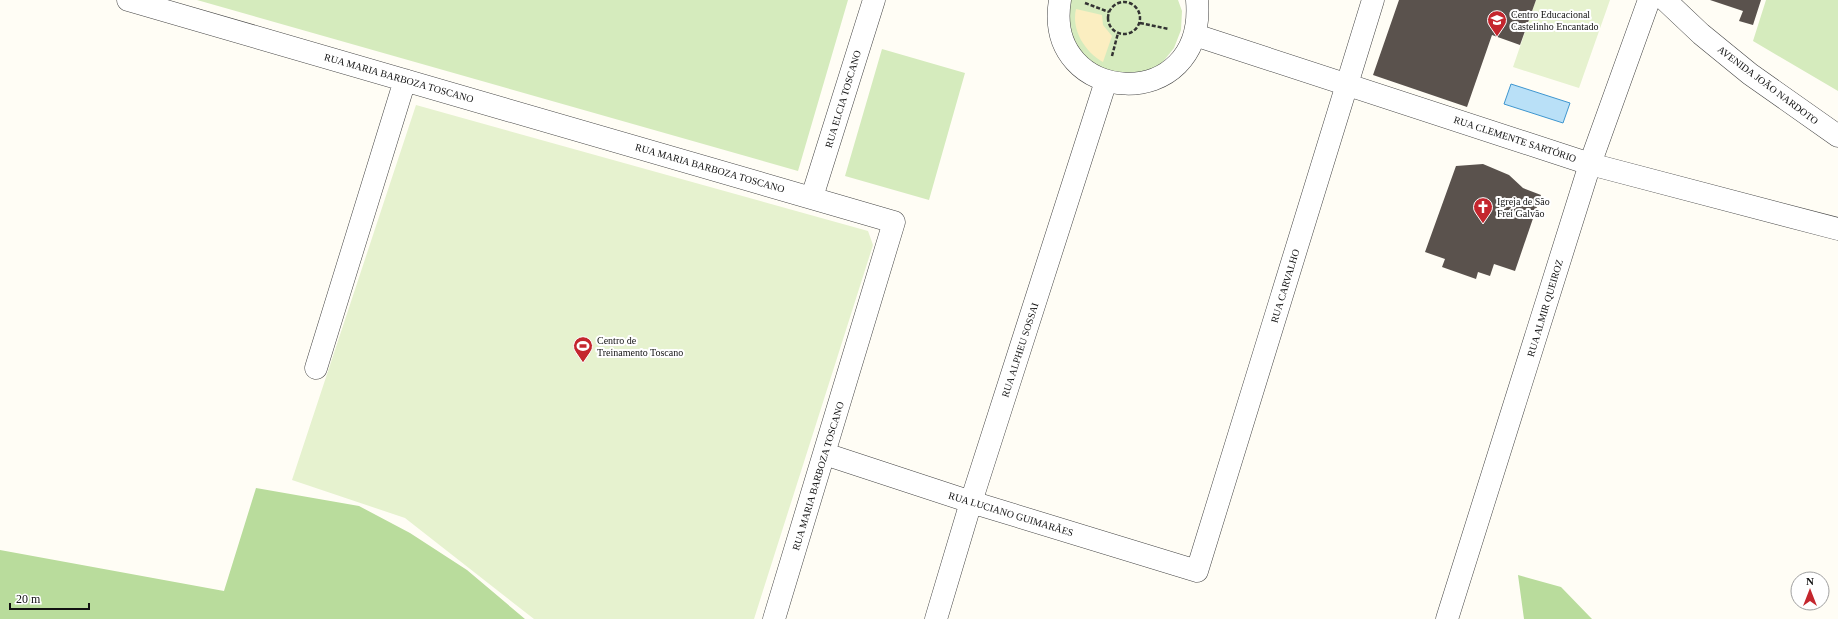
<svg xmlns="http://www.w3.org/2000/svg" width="1838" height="619" viewBox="0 0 1838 619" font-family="Georgia,serif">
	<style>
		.green { fill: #d5ebbd }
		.forest { fill: #b9dc9c }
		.sand { fill: #fbeec1 }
		.pitch { fill: #e6f2cf }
		.water { fill: #b9e0f7; stroke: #3f96cf }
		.building { fill: #5a524d }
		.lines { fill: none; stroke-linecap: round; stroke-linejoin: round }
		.minor-casing { stroke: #444; stroke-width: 23 }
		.path { stroke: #333; stroke-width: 2.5; stroke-dasharray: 4 2; stroke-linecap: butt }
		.minor { stroke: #fff; stroke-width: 22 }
		.labels { text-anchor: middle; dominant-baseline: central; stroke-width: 4; stroke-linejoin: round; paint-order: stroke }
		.poi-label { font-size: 10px; fill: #111; stroke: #fff; text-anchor: start }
		.street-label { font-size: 10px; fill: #111; stroke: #fff }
	</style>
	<rect width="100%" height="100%" fill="#fffdf5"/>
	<!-- green -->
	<path class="green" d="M 197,0 L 848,0 L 798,171 Z
		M 1068,0 L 1178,0 L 1182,11 L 1181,30 L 1174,48 L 1162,63 L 1145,73 L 1127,77 L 1090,67 L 1067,36 Z
		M 1766,0 L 1838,0 L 1838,91 L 1753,41 Z
		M 882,49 L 965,73 L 929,200 L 845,176 Z"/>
	<!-- forest -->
	<path class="forest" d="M 256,488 L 359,506 L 410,533 L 467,570 L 525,619 L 0,619 L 0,550 L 224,591 Z
		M 1518,575 L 1561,587 L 1592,619 L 1524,619 Z"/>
	<!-- sand -->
	<path class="sand" d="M 1076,9 L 1102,15 L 1103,25 L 1112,36 L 1103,62 C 1085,52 1071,30 1076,9 Z"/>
	<!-- pitch -->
	<path class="pitch" d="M 1536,0 L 1610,0 L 1579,88 L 1513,67 Z
		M 416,105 L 868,231 L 873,245 L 754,619 L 534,619 L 405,518 L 292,480 Z"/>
	<!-- water -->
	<path class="water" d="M 1511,84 L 1570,103 L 1563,123 L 1504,104 Z"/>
	<!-- building -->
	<path class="building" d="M 1399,0 L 1536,0 L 1520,45 L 1492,35 L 1467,107 L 1373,75 Z
		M 1710,0 L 1761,0 L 1753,25 L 1739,21 L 1743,11 Z
		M 1483,164 L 1509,175 L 1523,188 L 1541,195 L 1515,271 L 1494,264 L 1490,276 L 1478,272 L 1476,279 L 1442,267 L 1445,259 L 1425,252 L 1456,166 Z"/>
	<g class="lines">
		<!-- minor casing -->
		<g class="minor-casing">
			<path id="minor" d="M 128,0 L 894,222 L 774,619
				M 1060,0 C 1042,106 1207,117 1197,0
				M 1665,0 L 1701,34 L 1750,74 L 1838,136
				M 1195,35 L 1590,164 L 1838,229
				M 812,197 L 874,0
				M 316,368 L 405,80
				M 825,454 L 971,502 L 1197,571 L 1373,0
				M 936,619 L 971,502 L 1106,81
				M 1447,619 L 1590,164 L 1649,0"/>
		</g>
		<!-- path -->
		<path class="path" d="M1108 18a16 16 0 1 1 32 0a16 16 0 1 1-32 0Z
			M 1085,3 L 1109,12
			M 1140,23 L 1169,29
			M 1112,56 L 1118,33"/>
		<!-- minor -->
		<use href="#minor" class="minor"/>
	</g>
	<!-- icons -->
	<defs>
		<g id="school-pin" transform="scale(1)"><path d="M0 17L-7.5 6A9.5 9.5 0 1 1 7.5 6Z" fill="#c4262e" stroke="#fff"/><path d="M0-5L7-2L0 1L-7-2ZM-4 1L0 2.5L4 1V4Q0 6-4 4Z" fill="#fff"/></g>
		<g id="church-pin" transform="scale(1)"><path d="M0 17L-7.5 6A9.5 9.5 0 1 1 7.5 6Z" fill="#c4262e" stroke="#fff"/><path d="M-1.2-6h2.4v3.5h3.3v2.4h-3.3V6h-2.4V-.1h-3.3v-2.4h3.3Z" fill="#fff"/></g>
		<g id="stadium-pin" transform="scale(1)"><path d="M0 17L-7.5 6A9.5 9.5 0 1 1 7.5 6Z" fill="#c4262e" stroke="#fff"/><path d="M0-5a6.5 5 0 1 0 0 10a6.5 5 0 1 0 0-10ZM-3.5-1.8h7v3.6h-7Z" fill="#fff"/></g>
	</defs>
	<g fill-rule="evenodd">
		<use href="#school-pin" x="1497" y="20"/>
		<use href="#church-pin" x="1483" y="207"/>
		<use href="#stadium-pin" x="583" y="346"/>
	</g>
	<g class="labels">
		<!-- poi labels -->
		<g class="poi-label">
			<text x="1511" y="14">Centro Educacional<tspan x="1511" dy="12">Castelinho Encantado</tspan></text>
			<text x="1497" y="201">Igreja de São<tspan x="1497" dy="12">Frei Galvão</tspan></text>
			<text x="597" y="340">Centro de<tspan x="597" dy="12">Treinamento Toscano</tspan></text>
		</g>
		<!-- street labels -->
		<g class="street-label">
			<text transform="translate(399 78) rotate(16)">RUA MARIA BARBOZA TOSCANO</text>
			<text transform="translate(1768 85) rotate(37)">AVENIDA JOÃO NARDOTO</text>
			<text transform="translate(843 99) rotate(-73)">RUA ELCIA TOSCANO</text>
			<text transform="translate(1515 139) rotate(18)">RUA CLEMENTE SARTÓRIO</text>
			<text transform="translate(710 168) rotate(16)">RUA MARIA BARBOZA TOSCANO</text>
			<text transform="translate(1285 286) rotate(-73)">RUA CARVALHO</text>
			<text transform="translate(1545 308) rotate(-73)">RUA ALMIR QUEIROZ</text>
			<text transform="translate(1020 350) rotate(-72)">RUA ALPHEU SOSSAI</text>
			<text transform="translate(818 476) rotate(-73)">RUA MARIA BARBOZA TOSCANO</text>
			<text transform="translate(1011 514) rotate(17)">RUA LUCIANO GUIMARÃES</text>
		</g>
	</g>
	<!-- north arrow -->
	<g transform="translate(1810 591)"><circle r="19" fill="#ffffff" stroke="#a0a0a0"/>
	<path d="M0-3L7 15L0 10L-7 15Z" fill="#c4262e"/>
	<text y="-6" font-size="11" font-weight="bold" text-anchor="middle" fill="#111111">N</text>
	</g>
	<!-- scale -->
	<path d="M10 603v6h79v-6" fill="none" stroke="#111111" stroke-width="2"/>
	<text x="16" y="603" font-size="12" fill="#111111" stroke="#ffffff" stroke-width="3" paint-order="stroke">20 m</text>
</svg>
